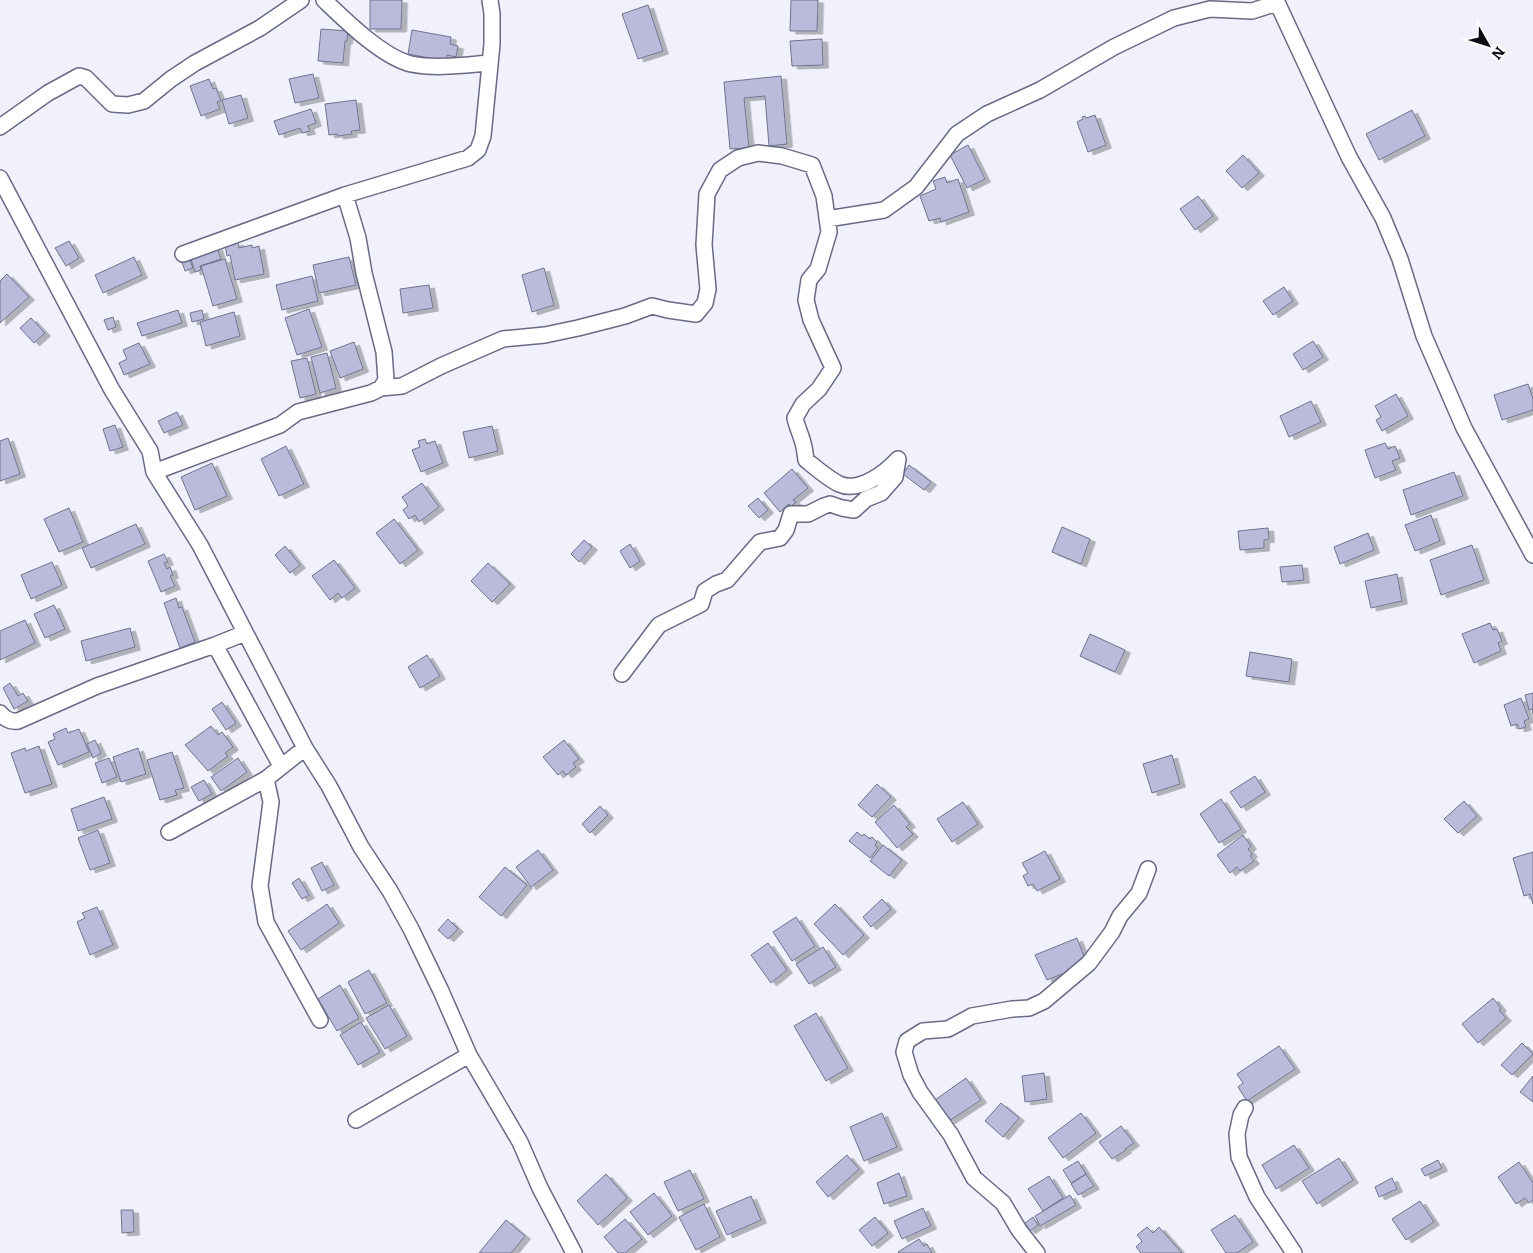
<svg xmlns="http://www.w3.org/2000/svg" width="1533" height="1253" viewBox="0 0 1533 1253" font-family="Literata,serif">
	<style>
		.building { fill: #babbda; stroke: #71728e; filter: url(#shadow) }
		.lines { fill: none; stroke-linecap: round; stroke-linejoin: round }
		.minor-casing { stroke: #696a86; stroke-width: 18 }
		.minor { stroke: #fff; stroke-width: 15 }
	</style>
	<defs>
		<filter id="shadow"><feDropShadow dx="5.5" dy="3" stdDeviation="0" flood-color="#0004"/></filter>
	</defs>
	<rect width="100%" height="100%" fill="#f1f1fe"/>
	<!-- building -->
	<path class="building" d="M 370,0 L 402,0 L 401,29 L 370,29 Z
		M 791,0 L 818,0 L 817,31 L 790,31 Z
		M 648,5 L 663,51 L 638,59 L 622,14 Z
		M 321,29 L 348,31 L 347,41 L 345,41 L 343,63 L 318,61 Z
		M 412,30 L 451,37 L 450,44 L 458,46 L 456,57 L 447,55 L 446,61 L 408,54 Z
		M 822,39 L 823,65 L 792,66 L 790,41 Z
		M 313,74 L 319,98 L 295,103 L 289,79 Z
		M 781,76 L 787,144 L 769,146 L 765,96 L 744,98 L 749,148 L 730,149 L 724,82 Z
		M 209,79 L 213,89 L 216,88 L 221,101 L 217,102 L 220,109 L 201,116 L 190,86 Z
		M 241,95 L 248,118 L 229,124 L 222,100 Z
		M 356,100 L 360,130 L 351,131 L 352,134 L 338,136 L 337,134 L 329,135 L 325,104 Z
		M 311,109 L 316,123 L 308,126 L 310,131 L 302,133 L 300,128 L 279,135 L 274,121 Z
		M 1412,110 L 1425,136 L 1379,160 L 1366,134 Z
		M 1095,115 L 1106,145 L 1088,152 L 1077,122 L 1083,119 L 1082,117 L 1085,116 L 1086,118 Z
		M 968,145 L 985,179 L 967,188 L 950,155 Z
		M 1243,155 L 1259,173 L 1242,188 L 1226,171 Z
		M 945,177 L 947,183 L 958,179 L 969,212 L 941,222 L 940,218 L 929,221 L 920,196 L 936,189 L 933,181 Z
		M 1198,196 L 1213,216 L 1195,230 L 1180,209 Z
		M 69,241 L 79,258 L 66,266 L 55,248 Z
		M 238,242 L 239,248 L 252,245 L 252,248 L 259,246 L 264,274 L 235,280 L 230,255 L 227,256 L 225,245 Z
		M 217,247 L 221,259 L 200,266 L 201,270 L 195,272 L 190,256 Z
		M 188,256 L 193,268 L 185,271 L 181,259 Z
		M 134,257 L 142,275 L 103,293 L 95,275 Z
		M 349,257 L 356,285 L 319,293 L 313,265 Z
		M 225,259 L 237,299 L 213,306 L 201,266 Z
		M 544,268 L 554,305 L 532,312 L 522,275 Z
		M 7,274 L 29,297 L 0,323 L 0,281 Z
		M 312,276 L 318,301 L 282,310 L 276,285 Z
		M 429,285 L 433,308 L 403,313 L 400,289 Z
		M 1284,287 L 1293,301 L 1273,315 L 1263,301 Z
		M 309,309 L 322,347 L 297,355 L 285,318 Z
		M 178,310 L 182,323 L 142,336 L 137,323 Z
		M 202,310 L 204,319 L 192,322 L 190,313 Z
		M 234,312 L 240,336 L 206,346 L 200,322 Z
		M 113,317 L 116,327 L 108,330 L 104,320 Z
		M 31,318 L 45,333 L 34,343 L 20,328 Z
		M 1313,341 L 1323,357 L 1303,370 L 1293,354 Z
		M 354,342 L 363,369 L 340,378 L 330,351 Z
		M 139,343 L 150,364 L 124,375 L 119,363 L 127,359 L 123,350 Z
		M 327,353 L 336,388 L 320,393 L 311,357 Z
		M 307,358 L 316,394 L 300,398 L 291,361 Z
		M 1528,384 L 1533,399 L 1533,410 L 1502,420 L 1494,395 Z
		M 1396,394 L 1408,416 L 1382,431 L 1376,420 L 1381,417 L 1375,406 Z
		M 1311,401 L 1321,422 L 1289,437 L 1280,416 Z
		M 177,412 L 183,425 L 164,433 L 158,421 Z
		M 115,425 L 123,447 L 110,451 L 103,429 Z
		M 492,426 L 498,451 L 469,458 L 463,432 Z
		M 8,438 L 20,474 L 0,481 L 0,441 Z
		M 425,439 L 427,444 L 435,441 L 443,463 L 421,472 L 412,450 L 420,447 L 418,441 Z
		M 1385,443 L 1388,449 L 1395,446 L 1400,458 L 1392,461 L 1396,470 L 1375,478 L 1365,450 Z
		M 286,446 L 304,484 L 279,496 L 261,459 Z
		M 212,463 L 227,496 L 195,510 L 181,477 Z
		M 909,465 L 931,482 L 924,490 L 903,474 Z
		M 792,469 L 808,488 L 793,500 L 796,502 L 791,506 L 789,504 L 780,512 L 764,493 Z
		M 1454,472 L 1463,496 L 1411,515 L 1403,490 Z
		M 422,483 L 439,507 L 419,522 L 415,515 L 409,519 L 403,510 L 408,506 L 402,497 Z
		M 758,498 L 768,510 L 759,518 L 748,506 Z
		M 69,508 L 83,542 L 59,552 L 44,519 Z
		M 1431,515 L 1440,541 L 1415,551 L 1405,525 Z
		M 394,519 L 418,550 L 400,564 L 376,533 Z
		M 136,524 L 145,544 L 91,568 L 82,548 Z
		M 1062,527 L 1090,539 L 1081,564 L 1052,552 Z
		M 1268,528 L 1269,539 L 1264,540 L 1264,548 L 1240,550 L 1238,531 Z
		M 1368,533 L 1374,550 L 1340,564 L 1334,547 Z
		M 584,540 L 592,547 L 579,562 L 571,554 Z
		M 630,544 L 640,561 L 630,568 L 620,551 Z
		M 1472,545 L 1484,580 L 1441,595 L 1430,560 Z
		M 285,546 L 300,565 L 290,573 L 275,555 Z
		M 164,554 L 168,562 L 164,563 L 167,569 L 170,567 L 173,575 L 170,576 L 175,586 L 161,592 L 148,561 Z
		M 334,560 L 355,588 L 342,598 L 338,593 L 330,600 L 312,576 Z
		M 52,562 L 62,585 L 31,599 L 21,575 Z
		M 488,563 L 510,584 L 492,602 L 471,581 Z
		M 1302,565 L 1304,580 L 1282,582 L 1280,567 Z
		M 1397,574 L 1402,601 L 1371,608 L 1365,581 Z
		M 176,598 L 179,608 L 182,607 L 195,642 L 180,648 L 164,603 Z
		M 54,605 L 65,629 L 45,638 L 34,614 Z
		M 25,620 L 35,643 L 0,660 L 0,631 Z
		M 1490,623 L 1493,630 L 1497,629 L 1502,641 L 1498,643 L 1501,651 L 1474,663 L 1462,634 Z
		M 130,628 L 135,647 L 86,661 L 81,641 Z
		M 1090,634 L 1125,650 L 1115,672 L 1080,656 Z
		M 1250,652 L 1292,659 L 1289,682 L 1246,676 Z
		M 427,655 L 440,676 L 420,688 L 408,667 Z
		M 10,683 L 18,696 L 23,693 L 28,701 L 14,709 L 3,688 Z
		M 1533,693 L 1533,714 L 1532,709 L 1529,710 L 1525,695 Z
		M 1521,698 L 1529,719 L 1524,721 L 1526,727 L 1519,729 L 1517,724 L 1511,726 L 1504,705 Z
		M 222,702 L 236,723 L 226,730 L 212,709 Z
		M 211,726 L 218,735 L 222,732 L 233,747 L 225,753 L 228,756 L 208,771 L 185,745 Z
		M 66,728 L 68,733 L 79,729 L 89,752 L 58,765 L 48,742 L 55,739 L 53,734 Z
		M 95,740 L 101,753 L 93,758 L 87,744 Z
		M 564,740 L 579,759 L 573,763 L 576,767 L 566,775 L 563,771 L 558,775 L 543,757 Z
		M 39,746 L 52,784 L 25,793 L 11,753 L 25,748 L 26,751 Z
		M 138,748 L 146,774 L 121,782 L 113,757 Z
		M 172,752 L 184,788 L 175,790 L 177,795 L 160,800 L 147,760 Z
		M 1172,755 L 1180,784 L 1152,793 L 1143,764 Z
		M 109,758 L 117,777 L 102,783 L 95,763 Z
		M 238,758 L 247,772 L 221,791 L 211,777 Z
		M 1255,776 L 1265,792 L 1241,808 L 1230,792 Z
		M 204,780 L 212,794 L 199,801 L 191,787 Z
		M 877,784 L 891,797 L 872,817 L 858,805 Z
		M 104,797 L 112,819 L 78,831 L 71,809 Z
		M 1221,799 L 1241,829 L 1219,843 L 1200,814 Z
		M 1464,801 L 1477,816 L 1458,833 L 1444,819 Z
		M 963,802 L 978,824 L 952,842 L 937,819 Z
		M 894,805 L 910,824 L 906,827 L 913,834 L 897,848 L 875,822 Z
		M 600,806 L 608,815 L 590,833 L 582,824 Z
		M 98,830 L 110,863 L 90,870 L 78,838 Z
		M 857,832 L 862,836 L 864,834 L 870,839 L 872,837 L 877,842 L 875,845 L 878,848 L 870,858 L 849,841 Z
		M 1243,835 L 1251,846 L 1248,849 L 1252,854 L 1250,856 L 1254,861 L 1240,871 L 1237,867 L 1230,873 L 1217,855 Z
		M 883,845 L 902,860 L 889,876 L 870,861 Z
		M 538,850 L 553,870 L 531,887 L 516,867 Z
		M 1045,851 L 1060,879 L 1037,891 L 1033,884 L 1028,886 L 1023,876 L 1028,873 L 1022,863 Z
		M 1533,852 L 1533,904 L 1530,894 L 1524,896 L 1513,858 Z
		M 322,862 L 334,885 L 322,891 L 311,868 Z
		M 505,867 L 527,885 L 501,916 L 479,897 Z
		M 299,878 L 309,895 L 302,899 L 292,883 Z
		M 882,899 L 891,909 L 871,927 L 863,917 Z
		M 327,904 L 339,923 L 301,950 L 288,931 Z
		M 835,904 L 864,935 L 843,955 L 814,924 Z
		M 97,907 L 113,945 L 90,955 L 77,922 L 85,918 L 82,913 Z
		M 796,917 L 815,946 L 792,961 L 773,932 Z
		M 448,919 L 458,929 L 448,939 L 438,930 Z
		M 1077,938 L 1087,964 L 1047,980 L 1035,955 Z
		M 768,943 L 787,970 L 771,983 L 751,955 Z
		M 823,947 L 836,967 L 809,984 L 796,964 Z
		M 369,970 L 387,1003 L 365,1014 L 348,982 Z
		M 340,985 L 359,1018 L 337,1031 L 318,999 Z
		M 1493,998 L 1501,1008 L 1499,1010 L 1506,1018 L 1478,1043 L 1462,1024 Z
		M 389,1005 L 407,1036 L 385,1049 L 366,1018 Z
		M 816,1013 L 848,1068 L 826,1081 L 794,1026 Z
		M 361,1022 L 380,1052 L 358,1065 L 340,1035 Z
		M 1522,1043 L 1533,1054 L 1512,1075 L 1501,1065 Z
		M 1279,1046 L 1295,1069 L 1247,1101 L 1238,1087 L 1243,1083 L 1237,1074 Z
		M 1044,1073 L 1047,1099 L 1025,1102 L 1022,1076 Z
		M 1533,1076 L 1533,1102 L 1520,1092 Z
		M 966,1078 L 981,1100 L 949,1121 L 935,1100 Z
		M 1001,1103 L 1019,1118 L 1003,1137 L 985,1121 Z
		M 882,1113 L 897,1147 L 864,1161 L 850,1127 Z
		M 1081,1113 L 1096,1133 L 1063,1158 L 1048,1138 Z
		M 1121,1126 L 1134,1143 L 1125,1149 L 1126,1150 L 1112,1159 L 1099,1142 Z
		M 1294,1145 L 1309,1168 L 1276,1189 L 1262,1165 Z
		M 847,1155 L 859,1169 L 828,1197 L 816,1182 Z
		M 1339,1158 L 1353,1180 L 1317,1204 L 1302,1181 Z
		M 1438,1160 L 1442,1168 L 1425,1176 L 1421,1169 Z
		M 1078,1161 L 1086,1174 L 1071,1183 L 1063,1170 Z
		M 1519,1162 L 1533,1183 L 1533,1200 L 1529,1203 L 1525,1198 L 1516,1204 L 1498,1177 Z
		M 690,1170 L 704,1199 L 678,1211 L 664,1182 Z
		M 899,1173 L 907,1196 L 884,1204 L 877,1183 Z
		M 606,1174 L 627,1198 L 598,1225 L 577,1201 Z
		M 1086,1174 L 1094,1186 L 1078,1195 L 1071,1184 Z
		M 1049,1176 L 1063,1198 L 1043,1211 L 1028,1189 Z
		M 1392,1178 L 1397,1189 L 1379,1197 L 1375,1187 Z
		M 654,1193 L 672,1216 L 648,1235 L 630,1212 Z
		M 1070,1195 L 1076,1205 L 1040,1226 L 1035,1216 Z
		M 751,1196 L 761,1220 L 727,1235 L 716,1211 Z
		M 1420,1201 L 1434,1222 L 1406,1240 L 1392,1219 Z
		M 704,1204 L 720,1237 L 696,1250 L 679,1217 Z
		M 923,1208 L 931,1226 L 902,1239 L 894,1221 Z
		M 121,1210 L 133,1210 L 134,1232 L 122,1233 Z
		M 1235,1215 L 1253,1242 L 1237,1253 L 1226,1253 L 1211,1230 Z
		M 875,1217 L 888,1233 L 872,1246 L 859,1230 Z
		M 1033,1217 L 1038,1225 L 1030,1231 L 1024,1224 Z
		M 625,1219 L 642,1239 L 625,1253 L 618,1253 L 604,1237 Z
		M 506,1220 L 525,1236 L 511,1253 L 479,1253 Z
		M 1147,1227 L 1153,1233 L 1159,1227 L 1182,1253 L 1141,1253 L 1136,1247 L 1142,1241 L 1137,1235 Z
		M 919,1239 L 924,1246 L 927,1244 L 932,1253 L 899,1253 L 898,1252 Z"/>
	<g class="lines">
		<!-- minor casing -->
		<g class="minor-casing">
			<path id="minor" d="M 324,0 C 345,20 382,57 411,64 C 436,69 464,65 489,63
				M 1276,0 L 1349,157 L 1383,218 L 1400,259 L 1424,336 L 1464,428 L 1533,555
				M 0,127 L 48,93 L 79,76 L 86,78 L 112,104 L 128,105 L 144,101 L 171,79 L 195,63 L 260,28 L 301,0
				M 0,178 L 112,390 L 150,451 L 154,472 L 200,545 L 305,748 L 329,786 L 361,847 L 390,891 L 411,929 L 441,991 L 469,1055 L 520,1142 L 540,1188 L 574,1253
				M 827,219 L 884,210 L 916,187 L 957,134 L 987,114 L 1040,90 L 1114,47 L 1174,18 L 1210,9 L 1252,11 L 1277,3
				M 183,254 L 345,195 L 468,158 L 478,150 L 483,136 L 492,44 L 492,14 L 490,0
				M 381,388 L 402,386 L 441,366 L 503,339 L 545,335 L 578,328 L 625,316 L 652,306 L 668,310 L 696,314 L 705,303 L 708,289 L 704,245 L 707,194 L 720,170 L 738,158 L 758,153 L 782,156 L 812,165 L 824,196 L 829,232 L 818,269 L 809,280 L 806,300 L 811,320 L 833,368 L 819,389 L 803,404 L 795,418 C 797,427 801,435 803,443 C 805,449 805,455 806,460 C 816,468 827,478 839,484 C 859,493 885,473 898,459 L 895,477 L 881,493 L 866,499 L 854,510 L 842,508 L 830,504 L 824,506 L 808,514 L 791,514 L 786,530 L 780,538 L 760,542 L 727,580 L 716,584 L 705,591 L 701,604 L 659,625 L 622,674
				M 154,472 L 280,425 L 298,412 L 371,393 L 381,388 L 386,380 L 384,352 L 364,273 L 358,238 L 345,195
				M 215,645 L 281,766
				M 0,713 C 5,719 10,722 18,721 L 97,686 L 215,645 L 245,633
				M 266,779 L 271,802 L 260,886 L 266,922 L 320,1020
				M 169,832 L 266,779 L 305,748
				M 1245,1108 L 1241,1115 L 1237,1134 L 1239,1157 L 1257,1197 L 1294,1253
				M 356,1120 L 469,1055
				M 1037,1253 L 1019,1230 L 1003,1203 L 974,1178 L 951,1135 L 920,1092 L 911,1075 L 904,1052 L 907,1041 L 923,1031 L 948,1029 L 972,1016 L 1012,1009 L 1029,1008 L 1044,1001 L 1089,963 L 1112,932 L 1120,916 L 1139,893 L 1148,869"/>
		</g>
		<!-- minor -->
		<use href="#minor" class="minor"/>
	</g>
	<!-- north arrow -->
	<g transform="translate(1488 45) rotate(129)" stroke="#ffffff" stroke-width="4" paint-order="stroke">
	<path d="M0-4L9 19L0 12L-9 19Z" fill="#0c0c17"/>
	<text y="-8" font-size="14" font-weight="bold" text-anchor="middle" fill="#0c0c17">N</text>
	</g>
</svg>
